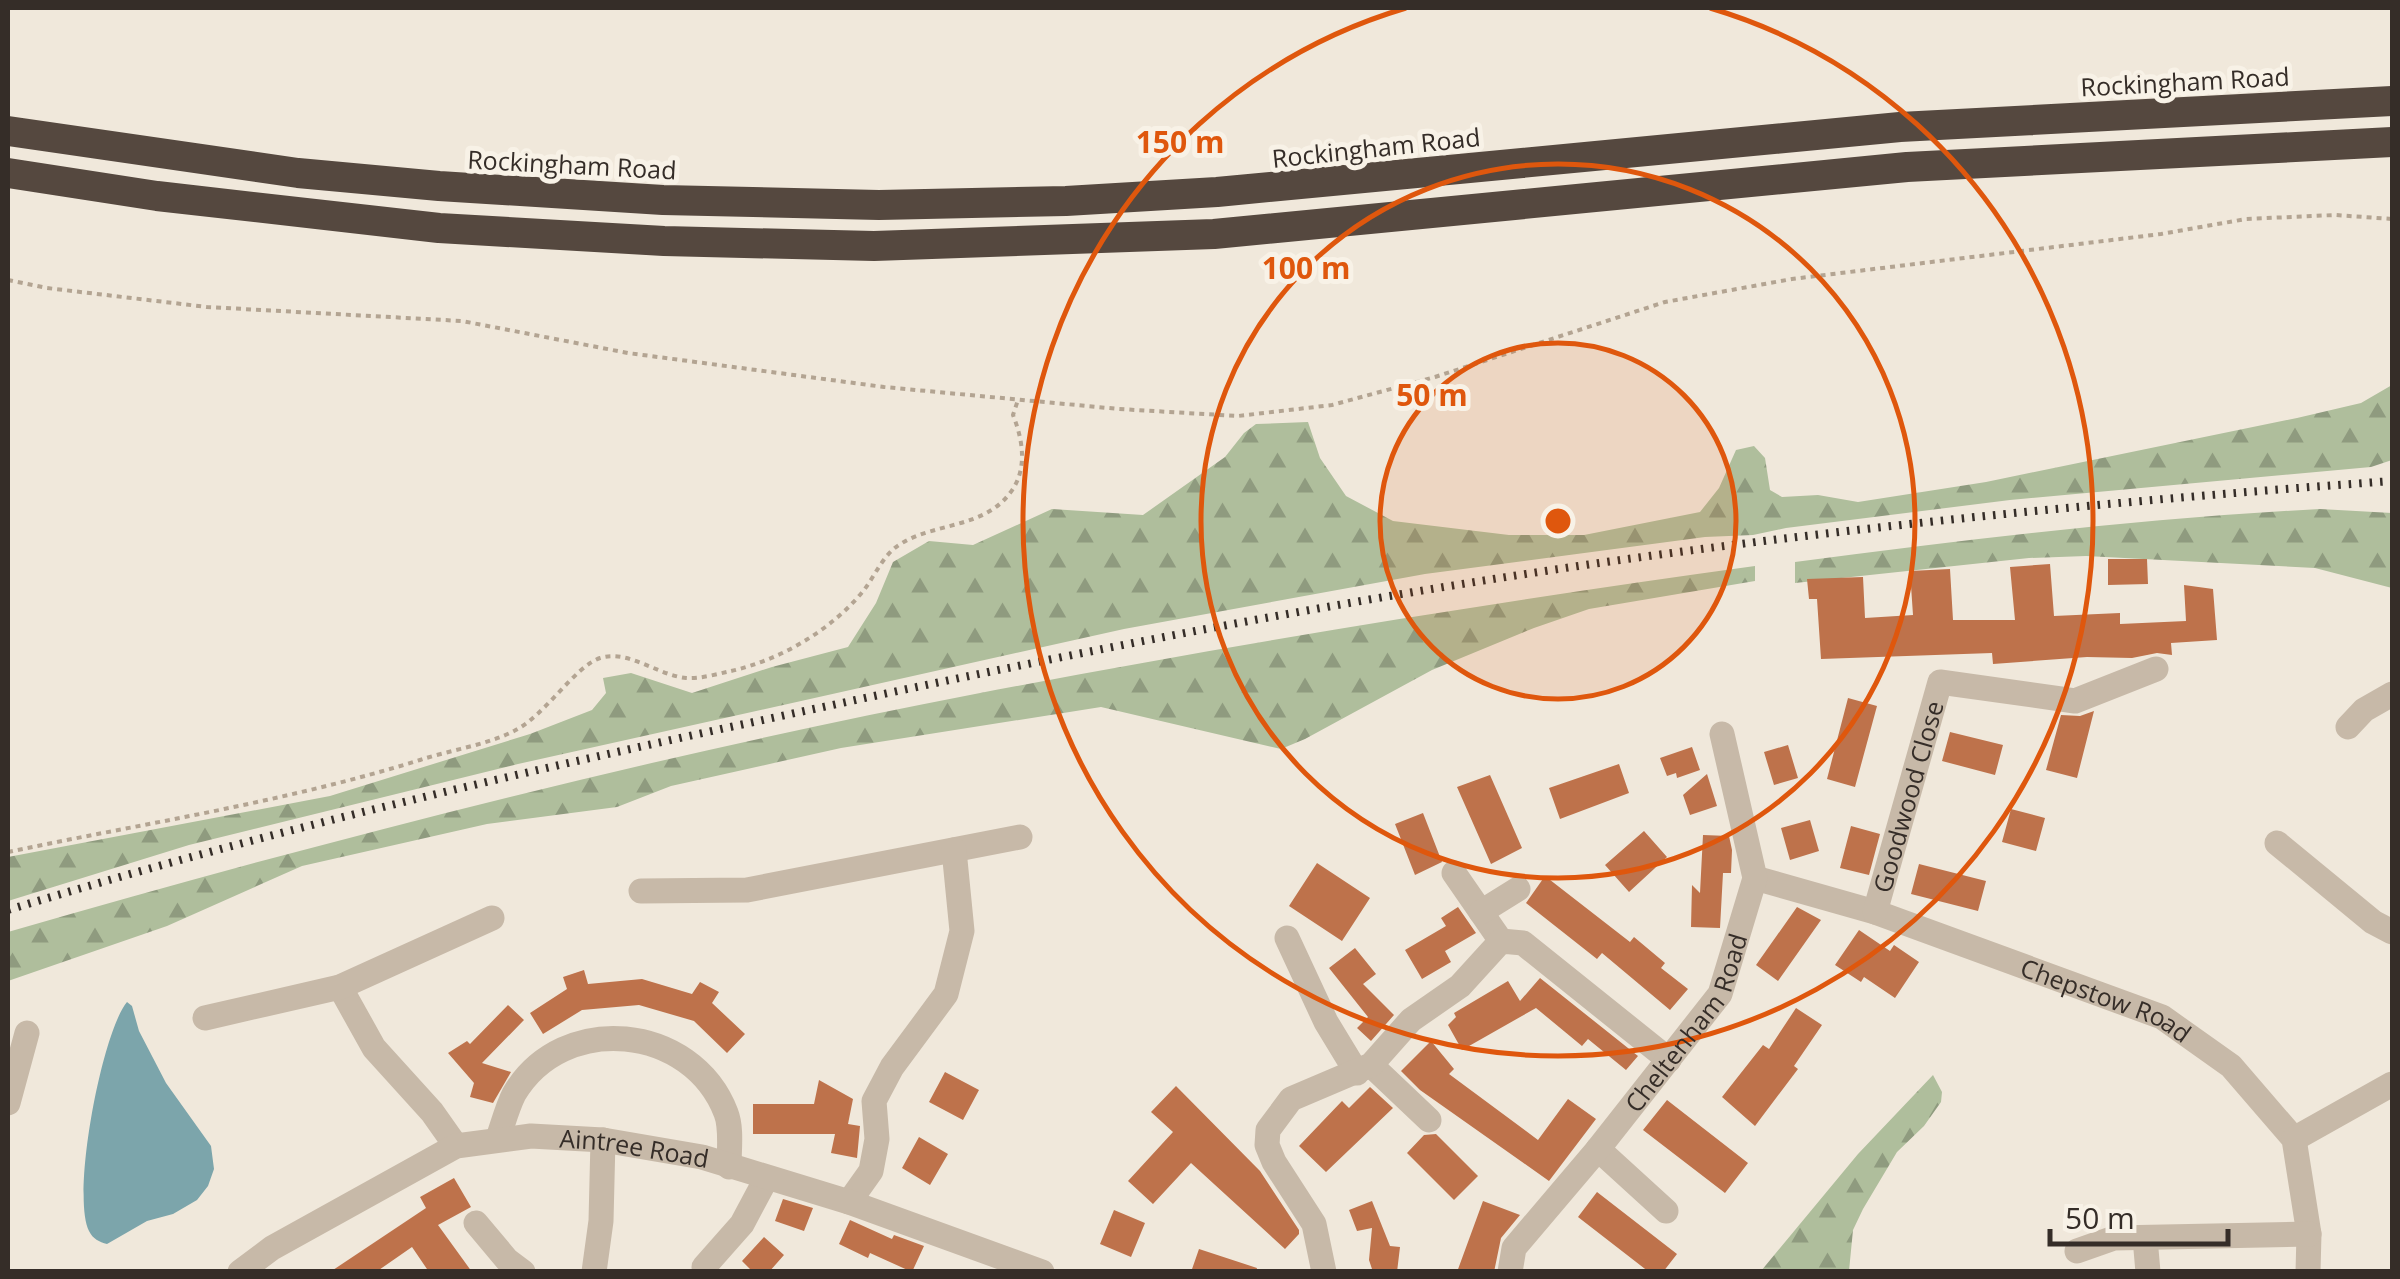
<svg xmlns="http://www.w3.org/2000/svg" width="2400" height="1279" viewBox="0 0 2400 1279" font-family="'Open Sans',sans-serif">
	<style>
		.forest { fill: url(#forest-firs) }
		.water { fill: #7ca5ab }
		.building { fill: #be724b }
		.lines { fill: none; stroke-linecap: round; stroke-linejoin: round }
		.path { stroke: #b3a492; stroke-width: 4; stroke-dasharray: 5 5; stroke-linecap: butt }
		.minor { stroke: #c7b9a8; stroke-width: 25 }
		.highway { stroke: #55483f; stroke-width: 30 }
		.rail { stroke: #352d28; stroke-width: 8; stroke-dasharray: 2.5 8; stroke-linecap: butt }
		.ring { fill: none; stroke: #df570d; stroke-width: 5 }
		.labels { text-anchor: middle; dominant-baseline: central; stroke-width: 10; stroke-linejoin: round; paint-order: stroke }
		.street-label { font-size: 25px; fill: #352d28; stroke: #f8f2e7 }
		.centre { fill: #df570d; stroke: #f8f2e7; stroke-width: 5 }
		.ring-label { font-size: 30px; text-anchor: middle; font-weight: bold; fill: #df570d; stroke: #f8f2e7; stroke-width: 10; stroke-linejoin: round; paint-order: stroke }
	</style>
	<defs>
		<pattern id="forest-firs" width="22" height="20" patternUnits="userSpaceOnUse" patternTransform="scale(2.5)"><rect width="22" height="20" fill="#afbe9c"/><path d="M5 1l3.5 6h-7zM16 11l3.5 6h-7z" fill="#8f9b7f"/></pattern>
	</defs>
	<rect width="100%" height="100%" fill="#f0e8db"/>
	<!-- forest -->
	<path class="forest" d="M 2392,385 L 2392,460 L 2371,467 L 2010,500 L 1786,528 L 1753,535 L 1705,537 L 1425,574 L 1124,629 L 518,764 L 189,845 L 8,901 L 8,857 L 330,796 L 530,734 L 592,710 L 606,693 L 603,678 L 631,673 L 692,693 L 772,667 L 848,647 L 876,603 L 893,562 L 929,541 L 973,545 L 1052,509 L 1143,515 L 1225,457 L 1244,433 L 1256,424 L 1308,422 L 1320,458 L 1346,496 L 1393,521 L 1509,535 L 1584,535 L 1700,512 L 1719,488 L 1736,450 L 1754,446 L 1765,458 L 1770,490 L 1782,497 L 1818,495 L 1858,502 L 1986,482 L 2297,418 L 2361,403 Z
		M 2320,509 L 2392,513 L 2392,588 L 2315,568 L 2086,556 L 2029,558 L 1795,583 L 1795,562 C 1969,539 2145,518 2320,509 Z
		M 1755,566 L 1755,581 L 1589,609 L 1534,628 L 1432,670 L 1305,739 L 1281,749 L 1101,707 L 841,748 L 671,786 L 617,807 L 487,824 L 302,866 L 167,926 L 8,981 L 8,932 C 326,840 650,757 975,694 C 1234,644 1494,602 1755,566 Z
		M 1933,1075 L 1942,1092 L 1941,1102 L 1924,1126 L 1897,1152 L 1863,1209 L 1853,1230 L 1849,1271 L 1761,1271 L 1858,1154 Z"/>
	<!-- water -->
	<path class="water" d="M 127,1002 L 132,1006 L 139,1031 L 166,1083 L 211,1146 L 214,1169 L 208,1186 L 197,1200 L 173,1214 L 147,1221 L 107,1244 C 99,1242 93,1239 89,1231 C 71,1195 102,1032 127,1002 Z"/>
	<!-- building -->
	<path class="building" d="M 2108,559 L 2147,559 L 2148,584 L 2108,585 Z
		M 2050,564 L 2054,616 L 2120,613 L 2120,624 L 2186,621 L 2184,585 L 2213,589 L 2217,640 L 2171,643 L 2172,655 L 2157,653 L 2132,658 L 2087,657 L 1993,664 L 1992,653 L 1821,659 L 1817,599 L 1809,599 L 1807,579 L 1863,577 L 1865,618 L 1913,615 L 1910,571 L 1950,569 L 1953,620 L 2015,620 L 2010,567 Z
		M 1848,698 L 1877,706 L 1855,787 L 1827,779 Z
		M 2094,711 L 2077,778 L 2046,770 L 2061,715 L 2080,716 Z
		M 1950,732 L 2003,745 L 1995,775 L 1942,761 Z
		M 1788,745 L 1798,778 L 1774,785 L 1764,752 Z
		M 1692,747 L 1700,770 L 1677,778 L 1676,773 L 1667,776 L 1660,758 Z
		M 1619,764 L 1629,793 L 1560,819 L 1549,788 Z
		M 1707,774 L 1717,806 L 1690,815 L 1683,795 Z
		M 1490,775 L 1522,848 L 1491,864 L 1457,787 Z
		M 2011,809 L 2045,818 L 2036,851 L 2002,842 Z
		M 1423,813 L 1442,862 L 1415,875 L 1395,824 Z
		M 1810,820 L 1819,851 L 1790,860 L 1781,828 Z
		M 1851,826 L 1880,834 L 1869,875 L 1840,868 Z
		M 1644,831 L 1667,857 L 1629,892 L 1605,865 Z
		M 1703,835 L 1729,836 L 1732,850 L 1731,873 L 1723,873 L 1720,928 L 1691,927 L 1692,885 L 1700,893 Z
		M 1317,863 L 1370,898 L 1342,941 L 1289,906 Z
		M 1919,864 L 1986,881 L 1978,911 L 1911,894 Z
		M 1545,876 L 1630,942 L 1634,937 L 1665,963 L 1661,968 L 1688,989 L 1670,1010 L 1602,953 L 1597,959 L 1526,903 Z
		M 1458,907 L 1476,933 L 1445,951 L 1451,962 L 1422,979 L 1405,950 L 1446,926 L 1441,918 Z
		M 1797,907 L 1821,920 L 1778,981 L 1756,965 Z
		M 1859,930 L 1890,951 L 1894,945 L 1919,962 L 1895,998 L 1864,977 L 1861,982 L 1835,965 Z
		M 1355,948 L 1376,974 L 1363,984 L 1394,1015 L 1371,1041 L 1357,1028 L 1368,1017 L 1329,968 Z
		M 584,970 L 588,984 L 642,979 L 692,994 L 700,982 L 719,992 L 712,1003 L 745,1034 L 727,1053 L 694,1021 L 639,1005 L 582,1010 L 543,1034 L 530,1013 L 567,989 L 563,977 Z
		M 1540,978 L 1638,1056 L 1626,1070 L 1588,1039 L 1582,1046 L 1536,1008 L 1462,1050 L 1448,1025 L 1456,1017 L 1454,1013 L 1508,981 L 1520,1001 Z
		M 508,1005 L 524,1020 L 482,1063 L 511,1072 L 493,1103 L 470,1097 L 474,1083 L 448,1053 L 467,1041 L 470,1044 Z
		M 1796,1008 L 1822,1025 L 1794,1066 L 1798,1069 L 1755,1126 L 1722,1097 L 1763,1045 L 1769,1049 Z
		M 1431,1041 L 1454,1069 L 1449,1074 L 1538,1140 L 1568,1099 L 1596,1119 L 1549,1181 L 1420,1090 L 1401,1071 Z
		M 945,1072 L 979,1090 L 963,1120 L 929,1102 Z
		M 819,1080 L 853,1099 L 848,1124 L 860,1126 L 857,1158 L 831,1153 L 835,1134 L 753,1134 L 753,1104 L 814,1104 Z
		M 1176,1086 L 1260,1171 L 1299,1230 L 1299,1234 L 1285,1249 L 1191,1163 L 1153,1204 L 1128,1181 L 1173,1132 L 1151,1112 Z
		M 1370,1087 L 1393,1108 L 1326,1172 L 1299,1146 L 1342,1101 L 1349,1108 Z
		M 1667,1100 L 1748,1163 L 1725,1193 L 1643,1130 Z
		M 1436,1134 L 1478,1176 L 1454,1200 L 1407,1153 L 1424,1135 Z
		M 919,1137 L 948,1154 L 930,1185 L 902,1168 Z
		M 454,1178 L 471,1207 L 438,1225 L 472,1272 L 429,1272 L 412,1247 L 376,1272 L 330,1272 L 426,1208 L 420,1197 Z
		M 1597,1192 L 1677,1254 L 1663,1272 L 1649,1272 L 1578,1217 Z
		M 783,1199 L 813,1208 L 804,1231 L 775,1221 Z
		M 1372,1201 L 1390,1246 L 1400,1247 L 1397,1272 L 1373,1272 L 1369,1260 L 1372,1228 L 1357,1231 L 1349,1210 Z
		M 1483,1201 L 1520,1215 L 1501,1238 L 1494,1272 L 1457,1272 Z
		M 1114,1210 L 1145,1223 L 1131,1257 L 1100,1244 Z
		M 850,1220 L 892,1239 L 894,1235 L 924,1246 L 912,1272 L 870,1253 L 868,1258 L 839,1244 Z
		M 764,1237 L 784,1255 L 769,1272 L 753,1272 L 742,1261 Z
		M 1199,1249 L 1257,1268 L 1256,1272 L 1191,1272 Z"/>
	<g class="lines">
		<!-- path -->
		<path class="path" d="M 8,280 L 47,288 L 207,307 L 462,321 L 628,353 L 884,387 L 1119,409 L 1238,416 L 1332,405 L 1435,377 L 1665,302 L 1792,279 L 2161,234 L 2246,219 L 2335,215 L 2392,219
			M 8,852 C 146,823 285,802 420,760 C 450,750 487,745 514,731 C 546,715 574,667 600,658 C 628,649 657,675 686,678 C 700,679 717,674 731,671 C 780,660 832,630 864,590 C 876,574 884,553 902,543 C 935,523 984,528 1010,493 C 1028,470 1023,440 1013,415 L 1018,400"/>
		<!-- minor -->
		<g class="minor">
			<path d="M 2348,727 L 2364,710 L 2392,694"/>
			<path d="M 2277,843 L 2373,922 L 2392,932"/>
			<path d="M 1454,873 L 1501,941"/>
			<path id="s1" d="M 1755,878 L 1875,912 L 2162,1017 L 2231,1066 L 2294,1139 L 2309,1234 L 2308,1272"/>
			<path d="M 641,891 L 747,890 L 1020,837"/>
			<path d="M 1481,912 L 1518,889"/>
			<path id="s2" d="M 1875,912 L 1940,682 L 2075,701 L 2156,669"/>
			<path d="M 1287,938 L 1326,1022 L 1357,1073"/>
			<path d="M 340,987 L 374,1048 L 432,1112 L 456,1146"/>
			<path d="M 205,1018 L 340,987 L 492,918"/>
			<path d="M 1371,1065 L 1429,1120"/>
			<path d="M 8,1103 L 27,1033"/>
			<path d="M 498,1138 C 503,1124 507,1108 514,1094 C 563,1011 692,1024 726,1113 C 732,1128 729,1150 729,1167"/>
			<path d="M 2294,1139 L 2392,1084"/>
			<path d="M 1598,1149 L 1666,1211"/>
			<path d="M 849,1202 L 871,1171 L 877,1139 L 874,1101 L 892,1067 L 946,994 L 962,931 L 954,850"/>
			<path d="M 476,1223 L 507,1260 L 523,1272"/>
			<path d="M 2145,1238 L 2148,1272"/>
			<path d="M 2077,1251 L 2114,1238 L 2309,1234"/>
			<path d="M 704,1267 L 742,1224 L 766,1179"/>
			<path id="s3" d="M 240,1272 L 272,1248 L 456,1146 L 531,1136 L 603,1140 L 702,1157 L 849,1202 L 1042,1272"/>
			<path d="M 594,1272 L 601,1221 L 603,1140"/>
			<path d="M 1324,1272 L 1314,1224 L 1274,1162 L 1267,1145 L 1268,1130 L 1291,1099 L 1371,1065 L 1411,1020 L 1460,986 L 1501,941 L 1523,943 L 1669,1060"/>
			<path id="s4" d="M 1510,1272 L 1514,1248 L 1598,1149 L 1720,994 L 1755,878 L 1722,734"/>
		</g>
		<!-- highway -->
		<path class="highway" d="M 8,131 L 298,173 L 439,186 L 663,200 L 879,205 L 1066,201 L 1217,192 L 1900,127 L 2392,101
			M 8,173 L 157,196 L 439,228 L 664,241 L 874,246 L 1214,234 L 1907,167 L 2392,142"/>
		<!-- rail -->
		<path class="rail" d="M 8,910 C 260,833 519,772 777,717 C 1047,658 1318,604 1592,564 C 1857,526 2125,500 2392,481"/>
	</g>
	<!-- distance rings -->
	<circle cx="1558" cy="521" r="178" fill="#df570d" fill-opacity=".12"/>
	<g class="ring">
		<circle cx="1558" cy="521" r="178"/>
		<circle cx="1558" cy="521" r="357"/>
		<path d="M1710 8A535 535 0 1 1 1406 8"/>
	</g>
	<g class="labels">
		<!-- street labels -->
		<g class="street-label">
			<text transform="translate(2185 81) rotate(-3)">Rockingham Road</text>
			<text transform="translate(1376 147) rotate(-6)">Rockingham Road</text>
			<text transform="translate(572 164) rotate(3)">Rockingham Road</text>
			<text stroke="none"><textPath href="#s2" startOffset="120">Goodwood Close</textPath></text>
			<text stroke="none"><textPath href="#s1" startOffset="372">Chepstow Road</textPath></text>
			<text stroke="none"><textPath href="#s4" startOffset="310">Cheltenham Road</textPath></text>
			<text stroke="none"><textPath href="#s3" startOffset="430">Aintree Road</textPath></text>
		</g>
	</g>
	<circle cx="1558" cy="521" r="15" class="centre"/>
	<g class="ring-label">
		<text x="1180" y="153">150 m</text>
		<text x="1306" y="279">100 m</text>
		<text x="1432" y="406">50 m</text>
	</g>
	<!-- border -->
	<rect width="2400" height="1279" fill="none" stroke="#352d28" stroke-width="20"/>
	<!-- scale -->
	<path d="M2050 1229v15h178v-15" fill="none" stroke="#352d28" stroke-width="5"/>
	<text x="2065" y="1229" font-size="30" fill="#352d28" stroke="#f8f2e7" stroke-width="8" paint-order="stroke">50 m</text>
</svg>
